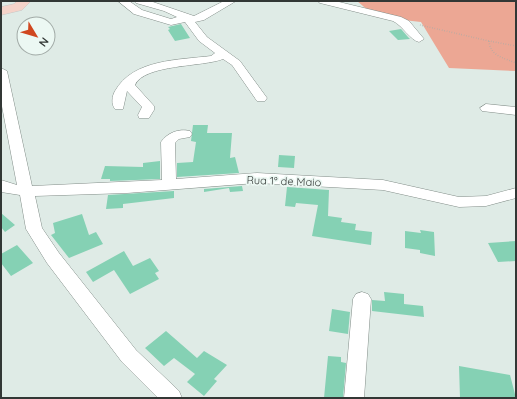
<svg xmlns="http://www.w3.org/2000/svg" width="517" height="399" viewBox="0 0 517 399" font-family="Quicksand,sans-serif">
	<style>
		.green { fill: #eca794 }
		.building { fill: #85d1b4 }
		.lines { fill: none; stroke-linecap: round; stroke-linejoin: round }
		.minor-casing { stroke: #838e89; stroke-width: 1 }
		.major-casing { stroke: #c6c7c6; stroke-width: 1 }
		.path { stroke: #a2aca8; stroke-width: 1.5; stroke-dasharray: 0.5 2; stroke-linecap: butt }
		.minor { fill: #fff; fill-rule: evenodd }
		.major { fill: #f5d3c9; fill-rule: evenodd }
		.labels { text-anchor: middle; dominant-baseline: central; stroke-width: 3.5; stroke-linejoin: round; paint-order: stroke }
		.street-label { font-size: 11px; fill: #323735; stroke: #ecf8f3 }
	</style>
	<rect width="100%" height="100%" fill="#dfebe6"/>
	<!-- green -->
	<path class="green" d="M 357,1 L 516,1 L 516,71 L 449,68 L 421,22 L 376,17 Z"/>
	<!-- building -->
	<path class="building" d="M 181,24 L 190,38 L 175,41 L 168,30 L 170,29 L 168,27 Z
		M 401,29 L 408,37 L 410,39 L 398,40 L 389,31 Z
		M 193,125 L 208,125 L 207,133 L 232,133 L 230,158 L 235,157 L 239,173 L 177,177 L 177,163 L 193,162 L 196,142 L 191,141 Z
		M 279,155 L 295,156 L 294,168 L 278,167 Z
		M 160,161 L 160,179 L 110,181 L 110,179 L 101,179 L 105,166 L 143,167 L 143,163 Z
		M 242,186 L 243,191 L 230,192 L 229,188 L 204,192 L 204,189 Z
		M 287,187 L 329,190 L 328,216 L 342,218 L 341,222 L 356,224 L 355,230 L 372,232 L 371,245 L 312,236 L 318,205 L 296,203 L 295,207 L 285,206 Z
		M 174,191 L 174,198 L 123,204 L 123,208 L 106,209 L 108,195 Z
		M 1,213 L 15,225 L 5,232 L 1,227 Z
		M 82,214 L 89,235 L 96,232 L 103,244 L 69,258 L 51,235 L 55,233 L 53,223 Z
		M 420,230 L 434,232 L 435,256 L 420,253 L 420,250 L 405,248 L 405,231 L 421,233 Z
		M 516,241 L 516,261 L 498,262 L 488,243 Z
		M 17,245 L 33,263 L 11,276 L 1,263 L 1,254 Z
		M 124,251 L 133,266 L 150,258 L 159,271 L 155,273 L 159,279 L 130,294 L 114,270 L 93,282 L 86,272 Z
		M 384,292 L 404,294 L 404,304 L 423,306 L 424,317 L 372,311 L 372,300 L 385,301 Z
		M 332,309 L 350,312 L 348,334 L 329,331 Z
		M 166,331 L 197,358 L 204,351 L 227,365 L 214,379 L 217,381 L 204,396 L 187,382 L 195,374 L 174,358 L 164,366 L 145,348 Z
		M 328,356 L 341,357 L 341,362 L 346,363 L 343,398 L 324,398 Z
		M 459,366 L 510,375 L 516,398 L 460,398 Z"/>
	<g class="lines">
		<!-- minor casing -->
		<g class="minor-casing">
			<path id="minor" d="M 118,1 L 129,1 L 142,10 L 171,19 L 177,17 L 164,11 L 136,3 L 134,1 L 150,1 L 194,16 L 224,1 L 236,1 L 204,20 L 195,22 L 207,37 L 240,61 L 267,98 L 265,101 L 257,101 L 232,65 L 223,59 C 204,67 144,64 135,85 L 154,106 L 154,110 L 149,118 L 139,118 L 138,115 L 142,107 L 127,91 L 123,109 L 115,109 C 111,104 112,96 115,91 C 133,59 179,60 211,56 L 215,53 L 199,41 L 185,22 L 171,25 L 134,14 Z
				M 318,1 L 335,1 L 401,17 L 409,21 L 424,39 L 419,42 C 410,40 403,26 393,21 L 320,3 Z
				M 1,68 L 7,71 L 32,186 L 162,180 L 161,142 C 167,133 179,128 190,131 L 192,134 L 190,137 L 179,139 L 175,143 L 176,179 L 257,173 L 383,180 L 459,197 L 486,196 L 516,188 L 516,198 L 486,206 L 459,207 L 383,190 L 257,183 L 127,193 L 35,196 L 42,228 L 59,253 L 136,350 L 179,391 L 182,398 L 158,398 L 122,362 L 47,263 L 26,229 L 20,195 L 1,192 L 1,180 L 17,185 L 1,101 Z
				M 486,104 L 516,107 L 516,115 L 482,111 L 480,108 Z
				M 362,292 L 368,294 L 371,299 L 364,398 L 344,398 L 353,299 L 356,294 Z"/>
		</g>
		<!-- major casing -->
		<g class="major-casing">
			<path id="major" d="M 17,1 L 31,1 L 22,10 L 1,15 L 1,7 L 14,4 Z"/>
		</g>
		<!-- path -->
		<path class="path" d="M 420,25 L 489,41
			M 516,46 L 489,41 C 490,56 504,58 516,63"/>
		<!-- minor -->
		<use href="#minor" class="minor"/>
		<!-- major -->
		<use href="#major" class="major"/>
	</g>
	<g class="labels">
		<!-- street labels -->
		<g class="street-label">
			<text transform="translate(284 181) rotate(2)">Rua 1° de Maio</text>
		</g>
	</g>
	<!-- border -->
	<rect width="517" height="399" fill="none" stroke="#323735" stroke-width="4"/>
	<!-- north arrow -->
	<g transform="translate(36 36) rotate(128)"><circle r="19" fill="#ecf8f3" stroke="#a2aba7"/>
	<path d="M0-3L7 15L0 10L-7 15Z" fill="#d0471f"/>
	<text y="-6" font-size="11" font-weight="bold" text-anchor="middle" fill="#323735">N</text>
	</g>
</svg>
